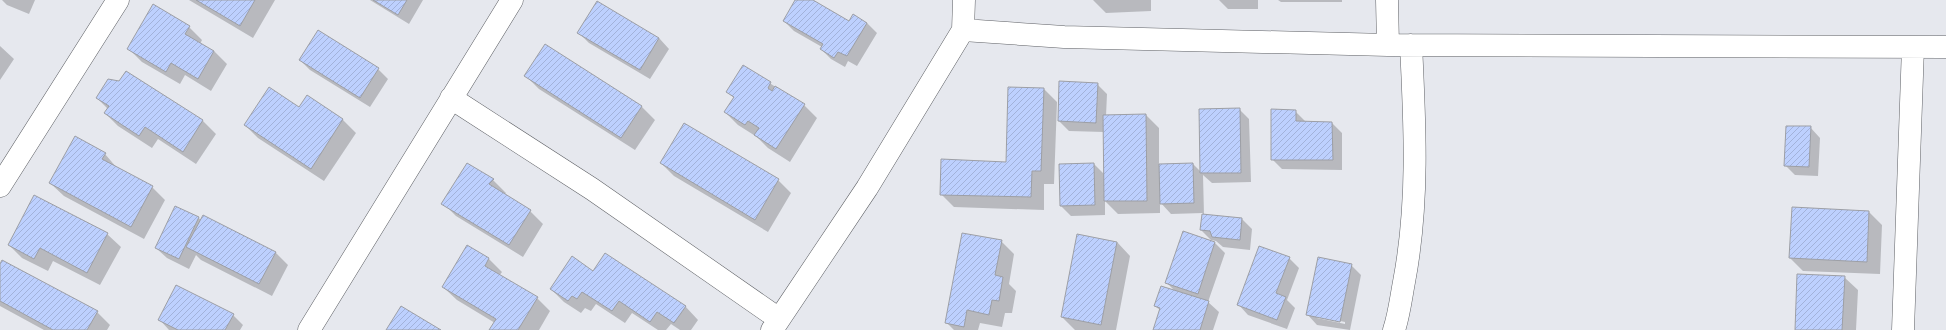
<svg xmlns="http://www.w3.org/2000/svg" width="1946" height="330" viewBox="0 0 1946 330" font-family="'Sofia Sans Condensed',sans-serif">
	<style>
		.shadow { fill: #0003; fill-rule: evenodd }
		.building { fill: url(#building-hatch); stroke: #9d9fa5 }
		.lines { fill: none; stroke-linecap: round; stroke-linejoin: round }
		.minor-casing { stroke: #5e6065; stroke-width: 23 }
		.minor { stroke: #fff; stroke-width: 22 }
	</style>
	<defs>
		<pattern id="building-hatch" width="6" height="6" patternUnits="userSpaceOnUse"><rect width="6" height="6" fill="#bdd0fe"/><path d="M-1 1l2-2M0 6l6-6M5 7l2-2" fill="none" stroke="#a2b2da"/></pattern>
	</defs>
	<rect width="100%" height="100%" fill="#e6e8ee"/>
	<!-- shadow -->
	<path class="shadow" d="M 2,0 L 35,0 L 29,14 L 7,5 Z
		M 189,0 L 275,0 L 253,38 Z
		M 370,0 L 423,0 L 409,24 Z
		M 797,0 L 811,0 L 849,22 L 867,23 L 877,33 L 857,66 L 848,61 L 845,67 L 831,59 L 821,49 L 822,47 L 794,31 L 784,21 Z
		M 1093,0 L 1151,0 L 1151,11 L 1106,13 Z
		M 1219,0 L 1258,0 L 1258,9 L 1228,9 Z
		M 1278,0 L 1342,0 L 1342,2 L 1281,2 Z
		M 189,27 L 202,40 L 200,44 L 214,51 L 227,64 L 211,91 L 185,75 L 180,84 L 142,62 L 129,49 Z
		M 579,33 L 659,38 L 669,49 L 650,79 L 589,43 Z
		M 546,45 L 642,107 L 655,120 L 635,150 L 539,89 L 526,76 Z
		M 0,46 L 14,59 L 0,80 Z
		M 300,60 L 378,69 L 388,79 L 370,107 L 310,70 Z
		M 743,66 L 804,105 L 817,118 L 790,162 L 768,148 L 757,137 L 738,125 L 725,112 L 734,98 L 727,92 Z
		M 127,72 L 203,121 L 216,134 L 196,164 L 158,139 L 152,148 L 118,126 L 105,113 L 108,109 L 97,98 L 120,82 Z
		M 1097,84 L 1107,94 L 1106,116 L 1146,115 L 1159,128 L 1159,165 L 1193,164 L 1201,172 L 1239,109 L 1249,119 L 1251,182 L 1212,183 L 1203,175 L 1204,215 L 1242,219 L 1252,229 L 1250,250 L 1223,247 L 1216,241 L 1211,240 L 1201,230 L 1203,213 L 1171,214 L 1160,202 L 1160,213 L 1118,214 L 1105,201 L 1105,215 L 1071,216 L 1061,206 L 1094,164 L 1104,174 L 1104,132 L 1069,131 L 1059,121 Z
		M 1044,89 L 1057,102 L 1054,184 L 1044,184 L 1044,210 L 954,207 L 941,194 L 1007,163 Z
		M 307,97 L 343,120 L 356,133 L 324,181 L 258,138 L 245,125 L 299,109 Z
		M 1295,111 L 1306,122 L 1332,123 L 1342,133 L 1342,170 L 1282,169 L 1272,159 Z
		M 1810,127 L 1820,138 L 1818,176 L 1795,175 L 1785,165 Z
		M 105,154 L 117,168 L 152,187 L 165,200 L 144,239 L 64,196 L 50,183 Z
		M 661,163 L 778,180 L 791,193 L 768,232 L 674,176 Z
		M 467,164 L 493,180 L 506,193 L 504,195 L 530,211 L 543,224 L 523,257 L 456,216 L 443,203 Z
		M 35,196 L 107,234 L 121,247 L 100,285 L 53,261 L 48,271 L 22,258 L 9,245 Z
		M 1869,212 L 1882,225 L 1880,274 L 1803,271 L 1790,258 Z
		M 198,218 L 275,252 L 288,265 L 272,296 L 201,260 L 196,255 L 189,269 L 167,258 L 156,248 Z
		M 1184,232 L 1215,243 L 1225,253 L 1208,302 L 1219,312 L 1213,330 L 1154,330 L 1161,311 L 1155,306 L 1175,291 L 1166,282 Z
		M 1001,241 L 1014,254 L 1009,284 L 1016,291 L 1012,313 L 1005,313 L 1002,327 L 980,323 L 978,330 L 954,330 L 947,323 Z
		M 1117,242 L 1130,256 L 1116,330 L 1075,330 L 1062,317 Z
		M 468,246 L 489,259 L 502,272 L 499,276 L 537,298 L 550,311 L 539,330 L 491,330 L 495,323 L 457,300 L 443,287 Z
		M 1289,258 L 1299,268 L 1287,300 L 1295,308 L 1287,329 L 1248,315 L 1238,304 Z
		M 1351,265 L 1361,275 L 1350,330 L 1317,325 L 1307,314 ZM 1317,316 L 1345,322 L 1345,324 L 1317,318 Z
		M 0,266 L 97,312 L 110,325 L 107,330 L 44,330 L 0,306 Z
		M 593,272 L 685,306 L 698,320 L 691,330 L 680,330 L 671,324 L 666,330 L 658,330 L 632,313 L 625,323 L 596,304 L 591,311 L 585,308 L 581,313 L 564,302 L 551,289 Z
		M 1844,277 L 1858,290 L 1856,330 L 1796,330 Z
		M 233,315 L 243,325 L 240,330 L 169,330 L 160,320 Z"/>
	<!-- building -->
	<path class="building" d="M 196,0 L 255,0 L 240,26 Z
		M 373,0 L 407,0 L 398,15 Z
		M 795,0 L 813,0 L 849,21 L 853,14 L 867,23 L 847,56 L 838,52 L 834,58 L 820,49 L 823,44 L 783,21 Z
		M 597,1 L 659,38 L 640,70 L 577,33 Z
		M 153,4 L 190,26 L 185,34 L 214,51 L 198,79 L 171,63 L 166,72 L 127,49 Z
		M 318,30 L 379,68 L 360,98 L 299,60 Z
		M 545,44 L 642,106 L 621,138 L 524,76 Z
		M 743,65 L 771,82 L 768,88 L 772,91 L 775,86 L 805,104 L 776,149 L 754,135 L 759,128 L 748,121 L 745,125 L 724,112 L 734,97 L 726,92 Z
		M 126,71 L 203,120 L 183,152 L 145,127 L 139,136 L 104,113 L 109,106 L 96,98 L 108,79 L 119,81 Z
		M 1059,81 L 1098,83 L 1096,123 L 1058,121 Z
		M 269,87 L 299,107 L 307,95 L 343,119 L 311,169 L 244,125 Z
		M 1008,87 L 1044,88 L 1041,171 L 1032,171 L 1031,197 L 940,195 L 941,159 L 1006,162 Z
		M 1240,108 L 1241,173 L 1200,173 L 1199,109 Z
		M 1271,109 L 1296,110 L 1296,121 L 1332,122 L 1333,160 L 1271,160 Z
		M 1146,114 L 1147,201 L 1104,201 L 1103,115 Z
		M 684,123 L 779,179 L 755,220 L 660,163 Z
		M 1786,126 L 1811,126 L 1809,167 L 1784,166 Z
		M 75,136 L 106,153 L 102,159 L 153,186 L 131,227 L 49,183 Z
		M 467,163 L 494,179 L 489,184 L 531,210 L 509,245 L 441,204 Z
		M 1094,163 L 1095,205 L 1060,206 L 1059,164 Z
		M 1193,163 L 1194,203 L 1160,204 L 1159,164 Z
		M 34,195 L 108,233 L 87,273 L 40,248 L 34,259 L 8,245 Z
		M 175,206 L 199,217 L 179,259 L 155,248 Z
		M 1792,207 L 1869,211 L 1867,262 L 1789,258 Z
		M 1202,214 L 1242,218 L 1240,240 L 1212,237 L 1210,231 L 1200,230 Z
		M 203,215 L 276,252 L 259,284 L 186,247 Z
		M 1183,231 L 1215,242 L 1198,294 L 1165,283 Z
		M 962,233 L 1002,240 L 995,275 L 1003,277 L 999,301 L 992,300 L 989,315 L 967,310 L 964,327 L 945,323 Z
		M 1077,234 L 1117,242 L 1101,325 L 1061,317 Z
		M 467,245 L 489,258 L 485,266 L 538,297 L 518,330 L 489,330 L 496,319 L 442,287 Z
		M 1259,246 L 1290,257 L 1276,293 L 1286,297 L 1277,320 L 1237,305 Z
		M 605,253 L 686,306 L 674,323 L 657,312 L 650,322 L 619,301 L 612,311 L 582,292 L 577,299 L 572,296 L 568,301 L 550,289 L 572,256 L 593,271 Z
		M 1318,257 L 1352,264 L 1340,322 L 1306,315 Z
		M 2,260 L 98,311 L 87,330 L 53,330 L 0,301 L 0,264 Z
		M 1797,274 L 1845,276 L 1842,330 L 1795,330 Z
		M 176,285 L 234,314 L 225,330 L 178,330 L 158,320 Z
		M 1161,286 L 1209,301 L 1200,330 L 1153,330 L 1160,308 L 1154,306 Z
		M 401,306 L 441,330 L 386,330 Z"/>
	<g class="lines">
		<!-- minor casing -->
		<g class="minor-casing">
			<path id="minor" d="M 1387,0 L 1388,45
				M 963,30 L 1064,37 L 1388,45 L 1946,47
				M 451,98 L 592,189 L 779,319
				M 0,186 L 118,0
				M 309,330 L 512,0
				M 772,330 L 867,188 L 963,30 L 964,0
				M 1394,330 C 1399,315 1401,298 1404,282 C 1419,203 1415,125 1411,45
				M 1903,330 L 1913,47"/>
		</g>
		<!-- minor -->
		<use href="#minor" class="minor"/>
	</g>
</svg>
